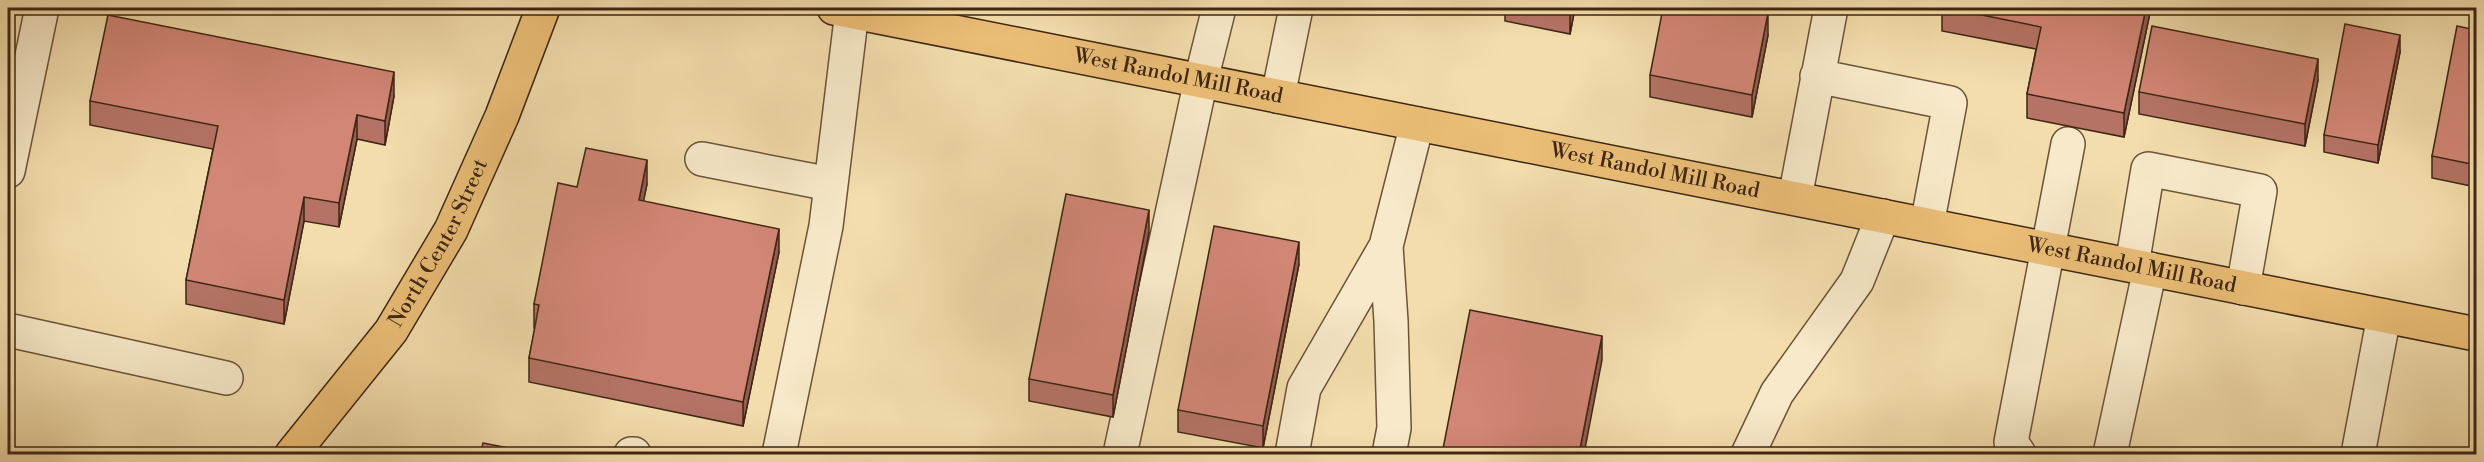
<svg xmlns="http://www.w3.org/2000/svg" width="2484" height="462" viewBox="0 0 2484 462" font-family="'Libre Bodoni',serif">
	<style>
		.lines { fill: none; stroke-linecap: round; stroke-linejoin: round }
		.minor-casing { stroke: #6b5438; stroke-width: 36 }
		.major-casing { stroke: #3e2612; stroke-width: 36 }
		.minor { stroke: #f7e9c9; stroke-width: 33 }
		.major { stroke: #eabe76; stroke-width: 33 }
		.wall { fill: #b47365; stroke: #3e2612; stroke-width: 1.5 }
		.shaded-wall { fill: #925e53; stroke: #3e2612; stroke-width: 1.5 }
		.building { fill: #d18676; stroke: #3e2612; stroke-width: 1.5 }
		.labels { text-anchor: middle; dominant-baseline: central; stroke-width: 5; stroke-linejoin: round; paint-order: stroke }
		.street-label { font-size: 21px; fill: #3e2612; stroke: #f7e9c9 }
	</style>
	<rect width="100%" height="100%" fill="#f3ddac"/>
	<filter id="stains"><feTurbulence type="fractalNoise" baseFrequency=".00333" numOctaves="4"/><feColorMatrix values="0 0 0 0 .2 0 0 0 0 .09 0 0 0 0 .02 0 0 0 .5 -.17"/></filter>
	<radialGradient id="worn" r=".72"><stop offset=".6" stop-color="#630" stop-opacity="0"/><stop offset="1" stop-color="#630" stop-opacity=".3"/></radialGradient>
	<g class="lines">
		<!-- minor casing -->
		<g class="minor-casing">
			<path id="minor" d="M 1817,76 L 1950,103 L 1927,225
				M 1278,96 L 1296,8
				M 702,159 L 830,184
				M 8,171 L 42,8
				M 1795,198 L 1831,8
				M 1386,246 L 1391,321 L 1394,428 L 1389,454
				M 2132,265 L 2148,169 L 2260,191 L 2243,288
				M 8,330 L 226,378
				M 631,454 L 634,454
				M 779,454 L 826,226 L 852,11
				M 1120,454 L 1201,80 L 1219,8
				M 1292,454 L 1304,388 L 1386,246 L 1417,124
				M 1748,454 L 1777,393 L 1857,281 L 1883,216
				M 2019,454 L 2011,442 L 2068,144
				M 2110,454 L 2150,269
				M 2358,454 L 2384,316"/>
		</g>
		<!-- major casing -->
		<g class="major-casing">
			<g id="major">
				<path id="s1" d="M 834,8 L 2476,334"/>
				<path id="s2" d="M 292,454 L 391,331 L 451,230 L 502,116 L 543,8"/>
			</g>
		</g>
		<!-- minor -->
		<use href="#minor" class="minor"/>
		<!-- major -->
		<use href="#major" class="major"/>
	</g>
	<!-- wall -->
	<path class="wall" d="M 1505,8 L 1575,8 L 1570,34 L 1505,21 Z
		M 1942,8 L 2151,8 L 2124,137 L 2027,118 L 2027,94 L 2036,49 L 1942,31 Z
		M 2476,30 L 2476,187 L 2432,178 L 2432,156 Z
		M 1768,35 L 1752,117 L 1650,97 L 1650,75 Z
		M 2400,52 L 2378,163 L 2324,152 L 2324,135 Z
		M 2318,80 L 2305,146 L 2139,114 L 2139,92 Z
		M 394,96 L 385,145 L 357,139 L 339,227 L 304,221 L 284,324 L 186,304 L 186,280 L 213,149 L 90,125 L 90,101 Z
		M 647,184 L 643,201 L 779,252 L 743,426 L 529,382 L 529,358 L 535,328 L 534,328 L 534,304 L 577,187 Z
		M 1149,232 L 1113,417 L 1029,401 L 1029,379 Z
		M 1299,264 L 1263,448 L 1178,432 L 1178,410 Z"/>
	<!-- shaded-wall -->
	<path class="shaded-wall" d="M 1571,8 L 1575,8 L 1570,34 L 1570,12 Z
		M 2146,8 L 2151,8 L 2124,137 L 2124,113 Z
		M 1768,13 L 1768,35 L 1752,117 L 1752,95 Z
		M 2400,35 L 2400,52 L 2378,163 L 2378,145 Z
		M 2318,59 L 2318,80 L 2305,146 L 2305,124 Z
		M 394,72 L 394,96 L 385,145 L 385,121 Z
		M 357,115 L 357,139 L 339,227 L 339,203 Z
		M 647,160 L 647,184 L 639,224 L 639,200 Z
		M 304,197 L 304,221 L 284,324 L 284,300 Z
		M 1149,210 L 1149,232 L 1113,417 L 1113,395 Z
		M 779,229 L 779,252 L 743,426 L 743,402 Z
		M 1299,242 L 1299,264 L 1263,448 L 1263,426 Z
		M 1602,336 L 1602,360 L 1584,454 L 1579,454 Z"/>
	<!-- building -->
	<path class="building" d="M 1545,8 L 1571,8 L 1570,12 Z
		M 1663,8 L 1740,8 L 1768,13 L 1752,95 L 1650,75 Z
		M 1947,8 L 2146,8 L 2124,113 L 2027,94 L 2041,27 Z
		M 108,15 L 394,72 L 385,121 L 357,115 L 339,203 L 304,197 L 284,300 L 186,280 L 218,126 L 90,101 Z
		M 2345,24 L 2400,35 L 2378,145 L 2324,135 Z
		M 2152,26 L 2318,59 L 2305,124 L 2139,92 Z
		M 2457,26 L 2476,30 L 2476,165 L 2432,156 Z
		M 586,148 L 647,160 L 639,200 L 779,229 L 743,402 L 529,358 L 539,305 L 534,304 L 558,183 L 577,187 Z
		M 1066,194 L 1149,210 L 1113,395 L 1029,379 Z
		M 1214,226 L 1299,242 L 1263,426 L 1178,410 Z
		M 1470,310 L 1602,336 L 1579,454 L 1442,454 Z
		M 483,443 L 540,454 L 480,454 Z"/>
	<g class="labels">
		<!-- street labels -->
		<g class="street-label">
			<text stroke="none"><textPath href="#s1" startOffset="351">West Randol Mill Road</textPath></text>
			<text stroke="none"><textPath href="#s1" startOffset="837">West Randol Mill Road</textPath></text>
			<text stroke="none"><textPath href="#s2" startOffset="258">North Center Street</textPath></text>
			<text stroke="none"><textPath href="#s1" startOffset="1323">West Randol Mill Road</textPath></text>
		</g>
	</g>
	<!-- margin -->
	<rect width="2484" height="462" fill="none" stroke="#f3ddac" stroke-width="30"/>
	<rect x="9" y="9" width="2466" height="444" fill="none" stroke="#3e2612" stroke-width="3"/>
	<rect x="15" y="15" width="2454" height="432" fill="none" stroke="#3e2612" stroke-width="1.5"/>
	<rect width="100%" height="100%" filter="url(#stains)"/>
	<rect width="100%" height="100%" fill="url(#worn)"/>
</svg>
